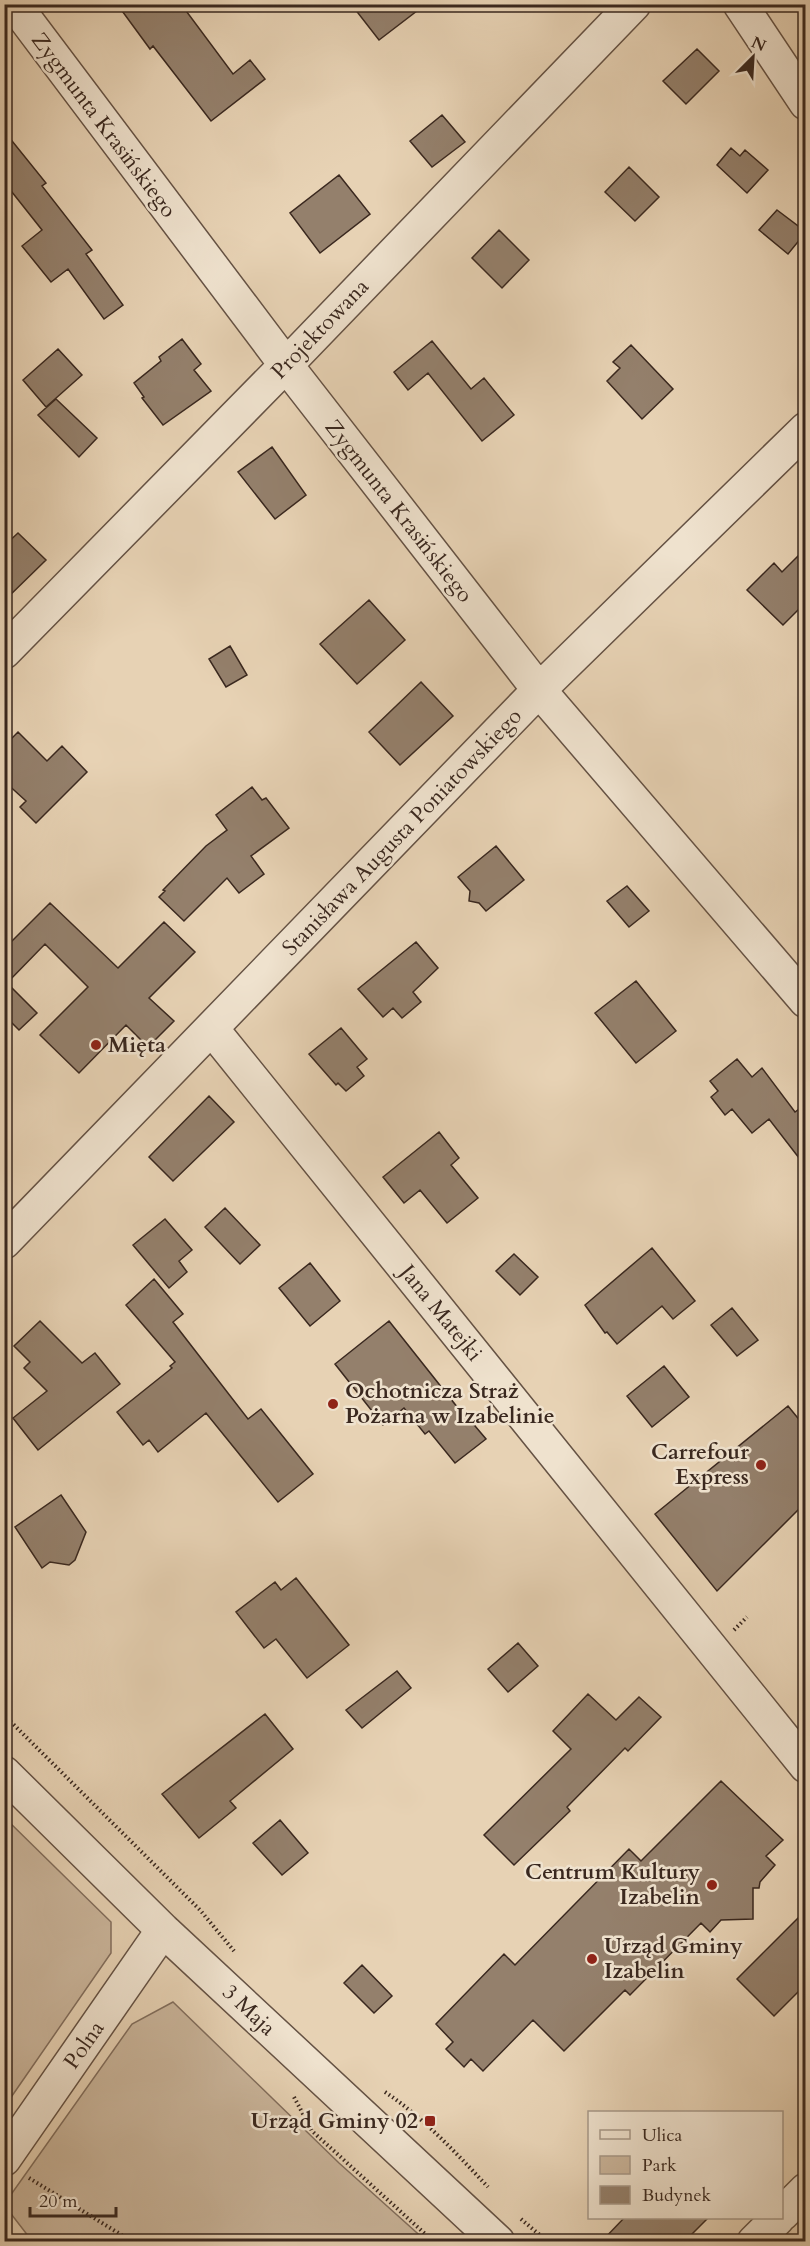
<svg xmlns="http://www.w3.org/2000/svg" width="810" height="2246" viewBox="0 0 810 2246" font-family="Cardo,serif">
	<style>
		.green { fill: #cab59b; stroke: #826e5d; stroke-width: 1.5 }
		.building { fill: #94806c; stroke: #3a281f; stroke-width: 1.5 }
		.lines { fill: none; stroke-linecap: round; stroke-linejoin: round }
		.minor-casing { stroke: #655244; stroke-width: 36 }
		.path { stroke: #3a281f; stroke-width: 4; stroke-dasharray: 1.5 3; stroke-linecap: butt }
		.minor { stroke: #efe2ce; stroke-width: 33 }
		.poi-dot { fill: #8f2418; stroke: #efe2ce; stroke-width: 2 }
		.labels { text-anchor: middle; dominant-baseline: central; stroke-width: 5; stroke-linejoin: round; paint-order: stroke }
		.street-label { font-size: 22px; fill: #3a281f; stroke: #efe2ce }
		.poi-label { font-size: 22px; font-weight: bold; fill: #3a281f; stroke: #efe2ce; text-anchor: start }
	</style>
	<rect width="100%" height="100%" fill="#e7d2b4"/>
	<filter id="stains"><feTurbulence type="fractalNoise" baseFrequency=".00333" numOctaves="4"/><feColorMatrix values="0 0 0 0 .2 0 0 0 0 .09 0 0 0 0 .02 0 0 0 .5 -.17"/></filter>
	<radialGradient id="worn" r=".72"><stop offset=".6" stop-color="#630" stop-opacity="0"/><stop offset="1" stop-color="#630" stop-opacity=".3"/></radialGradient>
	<!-- green -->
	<path class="green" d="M 5,1818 L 111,1922 L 111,1953 L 5,2106 Z
		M 173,2002 L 339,2163 L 426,2241 L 32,2241 L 5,2206 L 5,2203 L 132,2024 Z"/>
	<!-- building -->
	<path class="building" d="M 117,4 L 181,4 L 233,74 L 250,60 L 265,79 L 211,121 L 153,46 L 150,49 Z
		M 351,4 L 426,4 L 379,40 Z
		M 697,49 L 719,71 L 686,104 L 663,81 Z
		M 442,115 L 465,142 L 432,167 L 410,141 Z
		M 4,131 L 46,183 L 42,186 L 92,250 L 86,254 L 123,305 L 104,319 L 68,269 L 51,282 L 22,246 L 42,230 L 4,182 Z
		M 731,148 L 740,156 L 745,150 L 768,170 L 747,193 L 717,165 Z
		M 629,167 L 659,197 L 635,221 L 605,192 Z
		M 339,175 L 370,214 L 320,253 L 290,213 Z
		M 777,210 L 806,232 L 788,254 L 759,230 Z
		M 499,230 L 529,260 L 502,288 L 472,258 Z
		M 182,339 L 201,364 L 194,370 L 211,391 L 163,425 L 142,398 L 144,397 L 134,383 L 161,361 L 159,357 Z
		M 432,341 L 471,389 L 484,378 L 514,415 L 482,441 L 428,373 L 408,390 L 394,372 Z
		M 631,345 L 673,389 L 642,419 L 607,381 L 620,368 L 613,362 Z
		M 58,349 L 82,375 L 46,407 L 23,380 Z
		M 56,399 L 97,438 L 79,457 L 38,415 Z
		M 272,447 L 306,495 L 275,519 L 238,472 Z
		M 18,533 L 46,560 L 4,601 L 4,546 Z
		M 806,548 L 806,602 L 783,625 L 747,590 L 774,563 L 782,572 Z
		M 369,600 L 405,640 L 357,684 L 320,644 Z
		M 230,646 L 247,675 L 226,687 L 209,659 Z
		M 421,682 L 453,716 L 400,765 L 369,732 Z
		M 18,732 L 47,761 L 62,746 L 87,772 L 36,823 L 20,807 L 26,801 L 4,781 L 4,746 Z
		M 252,787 L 262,800 L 266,798 L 289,828 L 251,856 L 264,874 L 239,893 L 227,878 L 184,921 L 159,897 L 165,891 L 163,890 L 206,846 L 227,830 L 216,815 Z
		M 496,846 L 524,880 L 486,911 L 479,903 L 469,901 L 470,891 L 458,877 Z
		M 627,886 L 649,911 L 629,927 L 607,901 Z
		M 50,903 L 118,968 L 164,922 L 195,952 L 149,998 L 174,1021 L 148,1047 L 126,1025 L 79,1073 L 40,1035 L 88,987 L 45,944 L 7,983 L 37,1013 L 19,1030 L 4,1015 L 4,949 Z
		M 416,942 L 438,968 L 413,992 L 421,1002 L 402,1018 L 393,1008 L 383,1017 L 358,989 Z
		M 636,981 L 676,1031 L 636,1063 L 595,1013 Z
		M 341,1028 L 367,1059 L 357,1067 L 364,1076 L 346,1091 L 338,1083 L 336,1085 L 309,1054 Z
		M 737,1059 L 752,1077 L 762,1068 L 795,1112 L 806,1104 L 806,1167 L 769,1119 L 752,1133 L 732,1109 L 725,1115 L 711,1097 L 718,1091 L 710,1081 Z
		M 209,1096 L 234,1122 L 173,1181 L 149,1157 Z
		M 439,1132 L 459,1158 L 451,1165 L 478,1198 L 447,1223 L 420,1190 L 404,1203 L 383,1177 Z
		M 225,1208 L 260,1245 L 240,1264 L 205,1227 Z
		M 165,1219 L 192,1250 L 179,1261 L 187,1272 L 169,1288 L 133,1245 Z
		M 652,1248 L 695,1301 L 673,1319 L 662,1306 L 617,1344 L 607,1332 L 605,1333 L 585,1305 Z
		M 514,1254 L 538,1277 L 520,1295 L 496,1271 Z
		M 310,1263 L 340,1301 L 310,1326 L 279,1288 Z
		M 154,1279 L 183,1314 L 173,1322 L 248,1419 L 261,1409 L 313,1474 L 278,1502 L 206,1413 L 158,1452 L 149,1440 L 143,1445 L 117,1412 L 172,1368 L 170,1366 L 175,1362 L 126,1305 Z
		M 732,1308 L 758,1340 L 737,1356 L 711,1325 Z
		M 40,1321 L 82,1363 L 95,1353 L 120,1384 L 38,1450 L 13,1418 L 47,1391 L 24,1368 L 30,1362 L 14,1346 Z
		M 389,1321 L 458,1408 L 459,1407 L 486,1439 L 455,1463 L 429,1431 L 425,1434 L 404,1408 L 383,1425 L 335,1364 Z
		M 664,1366 L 689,1397 L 652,1427 L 627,1396 Z
		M 788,1406 L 806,1428 L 806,1502 L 717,1591 L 655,1514 Z
		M 61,1495 L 86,1532 L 75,1560 L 69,1565 L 50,1562 L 42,1568 L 15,1527 Z
		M 296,1578 L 349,1645 L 307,1678 L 276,1639 L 264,1648 L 236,1612 L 275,1582 L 281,1590 Z
		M 518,1643 L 538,1666 L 508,1692 L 488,1669 Z
		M 397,1671 L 411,1688 L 362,1728 L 346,1710 Z
		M 588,1694 L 616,1720 L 639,1697 L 661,1717 L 628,1751 L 625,1748 L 567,1807 L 570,1811 L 514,1865 L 484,1835 L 571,1749 L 553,1731 Z
		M 265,1714 L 293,1749 L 230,1801 L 236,1808 L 199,1838 L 162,1794 Z
		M 721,1781 L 783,1840 L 766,1856 L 775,1865 L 760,1882 L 759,1888 L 753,1888 L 753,1919 L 721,1920 L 710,1932 L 701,1923 L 630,1995 L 625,1990 L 564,2051 L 533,2020 L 483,2071 L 471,2059 L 464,2067 L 446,2049 L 453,2042 L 436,2024 L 504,1954 L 515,1965 L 629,1849 L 641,1861 Z
		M 280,1820 L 308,1853 L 282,1875 L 253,1843 Z
		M 806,1910 L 806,1984 L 774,2016 L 737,1979 Z
		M 362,1965 L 392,1996 L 374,2013 L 344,1983 Z
		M 625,2217 L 709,2217 L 685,2241 L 602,2241 Z"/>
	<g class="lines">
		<!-- minor casing -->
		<g class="minor-casing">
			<path id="minor" d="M 14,4 L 286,365 L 539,690 L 806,1001
				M 740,4 L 806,103
				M 4,652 L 286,365 L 634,4
				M 212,1029 L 806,1766
				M 4,1242 L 539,690 L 806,429
				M 4,1773 L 163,1930 L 498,2242
				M 4,2159 L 163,1930
				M 782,2214 L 806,2190
				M 754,2242 L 778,2218"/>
		</g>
		<!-- path -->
		<path class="path" d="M 734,1630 L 747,1617
			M 4,1715 L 200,1910 L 234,1951
			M 385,2092 C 424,2118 456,2153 488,2187
			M 294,2097 L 312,2131 L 434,2242
			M 29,2178 L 133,2242
			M 521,2219 L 548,2242"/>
		<!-- minor -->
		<use href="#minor" class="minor"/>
	</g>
	<!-- markers -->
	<g class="poi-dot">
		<circle cx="96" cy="1045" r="6"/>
		<circle cx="333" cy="1404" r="6"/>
		<circle cx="761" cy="1465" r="6"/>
		<circle cx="712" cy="1885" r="6"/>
		<circle cx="592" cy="1959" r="6"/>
		<rect x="424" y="2115" width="12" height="12" rx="3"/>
	</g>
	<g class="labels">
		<!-- street labels -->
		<g class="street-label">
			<text transform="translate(104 125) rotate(53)">Zygmunta Krasińskiego</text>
			<text transform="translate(320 329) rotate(-46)">Projektowana</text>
			<text transform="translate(399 511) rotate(52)">Zygmunta Krasińskiego</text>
			<text transform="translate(402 832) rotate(-46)">Stanisława Augusta Poniatowskiego</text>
			<text transform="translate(441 1313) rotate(51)">Jana Matejki</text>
			<text transform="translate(249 2010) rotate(43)">3 Maja</text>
			<text transform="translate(84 2045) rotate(-55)">Polna</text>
		</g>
		<!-- poi labels -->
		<g class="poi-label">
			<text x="108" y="1045">Mięta</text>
			<text x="345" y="1391">Ochotnicza Straż<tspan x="345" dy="25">Pożarna w Izabelinie</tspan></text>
			<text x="749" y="1452" text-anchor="end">Carrefour<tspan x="749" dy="25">Express</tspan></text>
			<text x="700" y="1872" text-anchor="end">Centrum Kultury<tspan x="700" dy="25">Izabelin</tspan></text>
			<text x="604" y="1946">Urząd Gminy<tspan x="604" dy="25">Izabelin</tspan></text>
			<text x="418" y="2121" text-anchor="end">Urząd Gminy 02</text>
		</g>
	</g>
	<!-- margin -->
	<rect width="810" height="2246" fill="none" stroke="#e7d2b4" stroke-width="24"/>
	<rect x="6" y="6" width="798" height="2234" fill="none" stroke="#3a281f" stroke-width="3"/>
	<rect x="12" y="12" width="786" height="2222" fill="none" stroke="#3a281f" stroke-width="1.5"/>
	<!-- legend -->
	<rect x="588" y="2111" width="195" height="108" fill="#efe2ce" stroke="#a79888" stroke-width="1.5"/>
	<rect x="600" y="2130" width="30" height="9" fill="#efe2ce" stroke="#a79888" stroke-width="1.5"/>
	<text x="642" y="2141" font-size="18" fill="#3a281f">Ulica</text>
	<rect x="600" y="2156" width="30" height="18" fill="#cab59b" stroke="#a79888" stroke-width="1.5"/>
	<text x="642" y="2171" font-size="18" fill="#3a281f">Park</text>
	<rect x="600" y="2186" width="30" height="18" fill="#94806c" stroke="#a79888" stroke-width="1.5"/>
	<text x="642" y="2201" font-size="18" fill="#3a281f">Budynek</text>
	<!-- north arrow -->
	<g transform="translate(753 57) rotate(24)" stroke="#efe2ce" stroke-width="4.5" paint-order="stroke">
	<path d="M0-4.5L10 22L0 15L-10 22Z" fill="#3a281f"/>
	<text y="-9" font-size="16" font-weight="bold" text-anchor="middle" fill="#3a281f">N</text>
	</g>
	<!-- scale -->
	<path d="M30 2207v9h86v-9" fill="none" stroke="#3a281f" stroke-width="3"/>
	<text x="39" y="2207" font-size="18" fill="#3a281f" stroke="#efe2ce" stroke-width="4.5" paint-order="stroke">20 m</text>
	<rect width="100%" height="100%" filter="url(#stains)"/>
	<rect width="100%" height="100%" fill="url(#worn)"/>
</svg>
